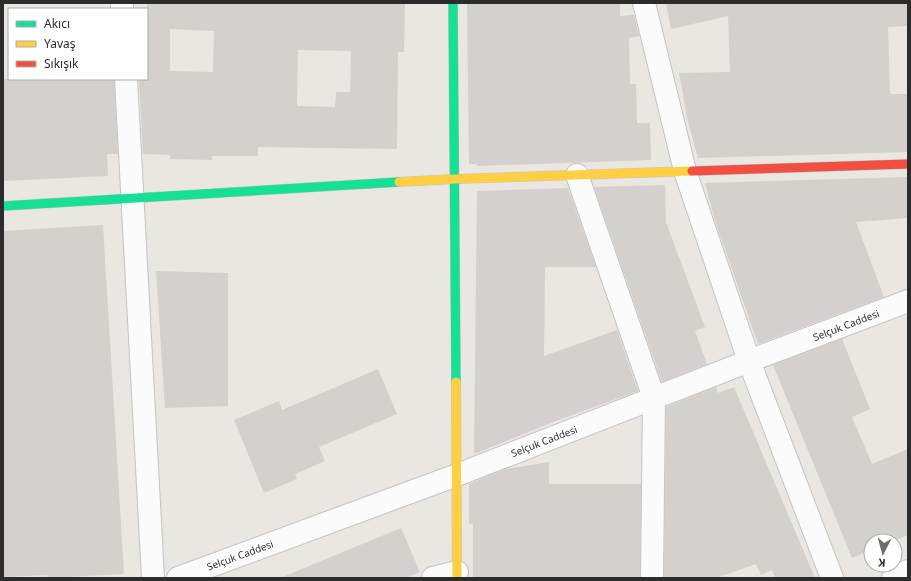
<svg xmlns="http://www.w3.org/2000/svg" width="911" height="581" viewBox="0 0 911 581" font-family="'Noto Sans',sans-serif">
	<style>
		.building { fill: #d3d0cd; fill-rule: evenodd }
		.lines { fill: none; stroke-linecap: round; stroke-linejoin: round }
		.street-casing { stroke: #c3c3c3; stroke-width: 24 }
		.fast-casing { stroke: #c3c3c3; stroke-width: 10 }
		.slow-casing { stroke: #c3c3c3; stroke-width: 10 }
		.jam-casing { stroke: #c3c3c3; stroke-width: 10 }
		.street { stroke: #fcfbfb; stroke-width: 22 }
		.fast { stroke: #16e098; stroke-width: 9 }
		.slow { stroke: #ffcf43; stroke-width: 9 }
		.jam { stroke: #f24e42; stroke-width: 9 }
		.labels { text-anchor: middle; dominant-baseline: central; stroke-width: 3.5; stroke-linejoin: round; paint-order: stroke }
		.street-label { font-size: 10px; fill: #2c2c2c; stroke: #fff }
	</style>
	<rect width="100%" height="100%" fill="#eae7e2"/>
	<!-- building -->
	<path class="building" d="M 147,3 L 405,3 L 404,52 L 398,52 L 397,149 L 258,147 L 258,156 L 212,156 L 212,160 L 170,159 L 170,155 L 143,154 L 139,79 L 147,79 ZM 170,29 L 214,31 L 213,72 L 170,71 ZM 298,50 L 351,51 L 350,92 L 336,92 L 335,107 L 297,106 Z
		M 467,3 L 620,3 L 620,16 L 634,15 L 639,36 L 629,38 L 630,84 L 636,84 L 637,123 L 650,123 L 651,160 L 477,166 L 477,164 L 469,164 Z
		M 666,3 L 908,3 L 908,26 L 888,27 L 890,94 L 908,94 L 908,152 L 698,158 L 688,122 L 679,73 L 730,72 L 728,16 L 671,29 Z
		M 3,79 L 114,79 L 118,154 L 107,154 L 108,176 L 3,181 Z
		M 908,177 L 908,218 L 856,222 L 884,297 L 758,344 L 715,221 L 705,183 Z
		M 665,185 L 666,222 L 705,327 L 695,331 L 707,364 L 662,382 L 594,187 Z
		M 568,188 L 596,267 L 545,267 L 544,356 L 617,330 L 638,391 L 553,422 L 474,454 L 477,191 Z
		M 103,225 L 124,574 L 48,578 L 47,575 L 3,577 L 3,231 Z
		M 156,271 L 228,273 L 228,406 L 165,408 Z
		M 842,339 L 870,409 L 852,417 L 872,464 L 908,449 L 908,535 L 893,541 L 871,541 L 871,550 L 852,558 L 773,365 Z
		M 378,369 L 397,414 L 319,447 L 325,461 L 295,474 L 297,479 L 264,493 L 234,420 L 279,401 L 282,410 Z
		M 716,387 L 718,393 L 734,387 L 815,578 L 775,578 L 772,570 L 761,575 L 756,564 L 716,578 L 664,578 L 666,407 Z
		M 549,462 L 549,484 L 641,484 L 640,578 L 473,578 L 473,524 L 469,524 L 469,484 L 506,469 Z
		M 401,528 L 420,572 L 406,578 L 280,578 Z"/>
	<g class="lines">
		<!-- street casing -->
		<g class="street-casing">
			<path id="street" d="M 122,3 L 122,9
				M 644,3 L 685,171 L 749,361 L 832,578
				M 126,79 L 153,578
				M 577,175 L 654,398 L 652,578
				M 178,578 L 457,475 L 749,361 L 908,301
				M 433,578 L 457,572
				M 893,578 L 908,571"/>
		</g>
		<!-- fast casing -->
		<g class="fast-casing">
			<path id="fast" d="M 453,3 L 456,382
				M 3,206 L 399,182"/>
		</g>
		<!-- slow casing -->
		<g class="slow-casing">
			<path id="slow" d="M 399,182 L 455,179 L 692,171
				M 456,382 L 457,578"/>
		</g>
		<!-- jam casing -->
		<g class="jam-casing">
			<path id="jam" d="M 692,171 L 908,164"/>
		</g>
		<!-- street -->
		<use href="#street" class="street"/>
		<!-- fast -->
		<use href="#fast" class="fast"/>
		<!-- slow -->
		<use href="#slow" class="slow"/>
		<!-- jam -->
		<use href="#jam" class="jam"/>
	</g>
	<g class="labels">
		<!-- street labels -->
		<g class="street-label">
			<text transform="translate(846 325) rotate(-21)">Selçuk Caddesi</text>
			<text transform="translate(544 441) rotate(-21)">Selçuk Caddesi</text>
			<text transform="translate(240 555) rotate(-20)">Selçuk Caddesi</text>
		</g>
	</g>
	<!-- border -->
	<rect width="911" height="581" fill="none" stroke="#2c2c2c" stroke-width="8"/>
	<!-- legend -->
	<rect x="8" y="8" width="140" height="72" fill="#ffffff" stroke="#ababab"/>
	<rect x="16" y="21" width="20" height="6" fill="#16e098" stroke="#ababab"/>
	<text x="44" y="28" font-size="12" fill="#2c2c2c">Akıcı</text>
	<rect x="16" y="41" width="20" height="6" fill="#ffcf43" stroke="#ababab"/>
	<text x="44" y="48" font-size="12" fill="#2c2c2c">Yavaş</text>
	<rect x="16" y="61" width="20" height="6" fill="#f24e42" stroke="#ababab"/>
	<text x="44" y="68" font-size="12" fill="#2c2c2c">Sıkışık</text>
	<!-- north arrow -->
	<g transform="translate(883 553) rotate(186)"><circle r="19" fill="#ffffff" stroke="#ababab"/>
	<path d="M0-3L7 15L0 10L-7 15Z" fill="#6e6d6c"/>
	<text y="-6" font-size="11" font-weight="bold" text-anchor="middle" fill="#2c2c2c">K</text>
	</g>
</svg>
